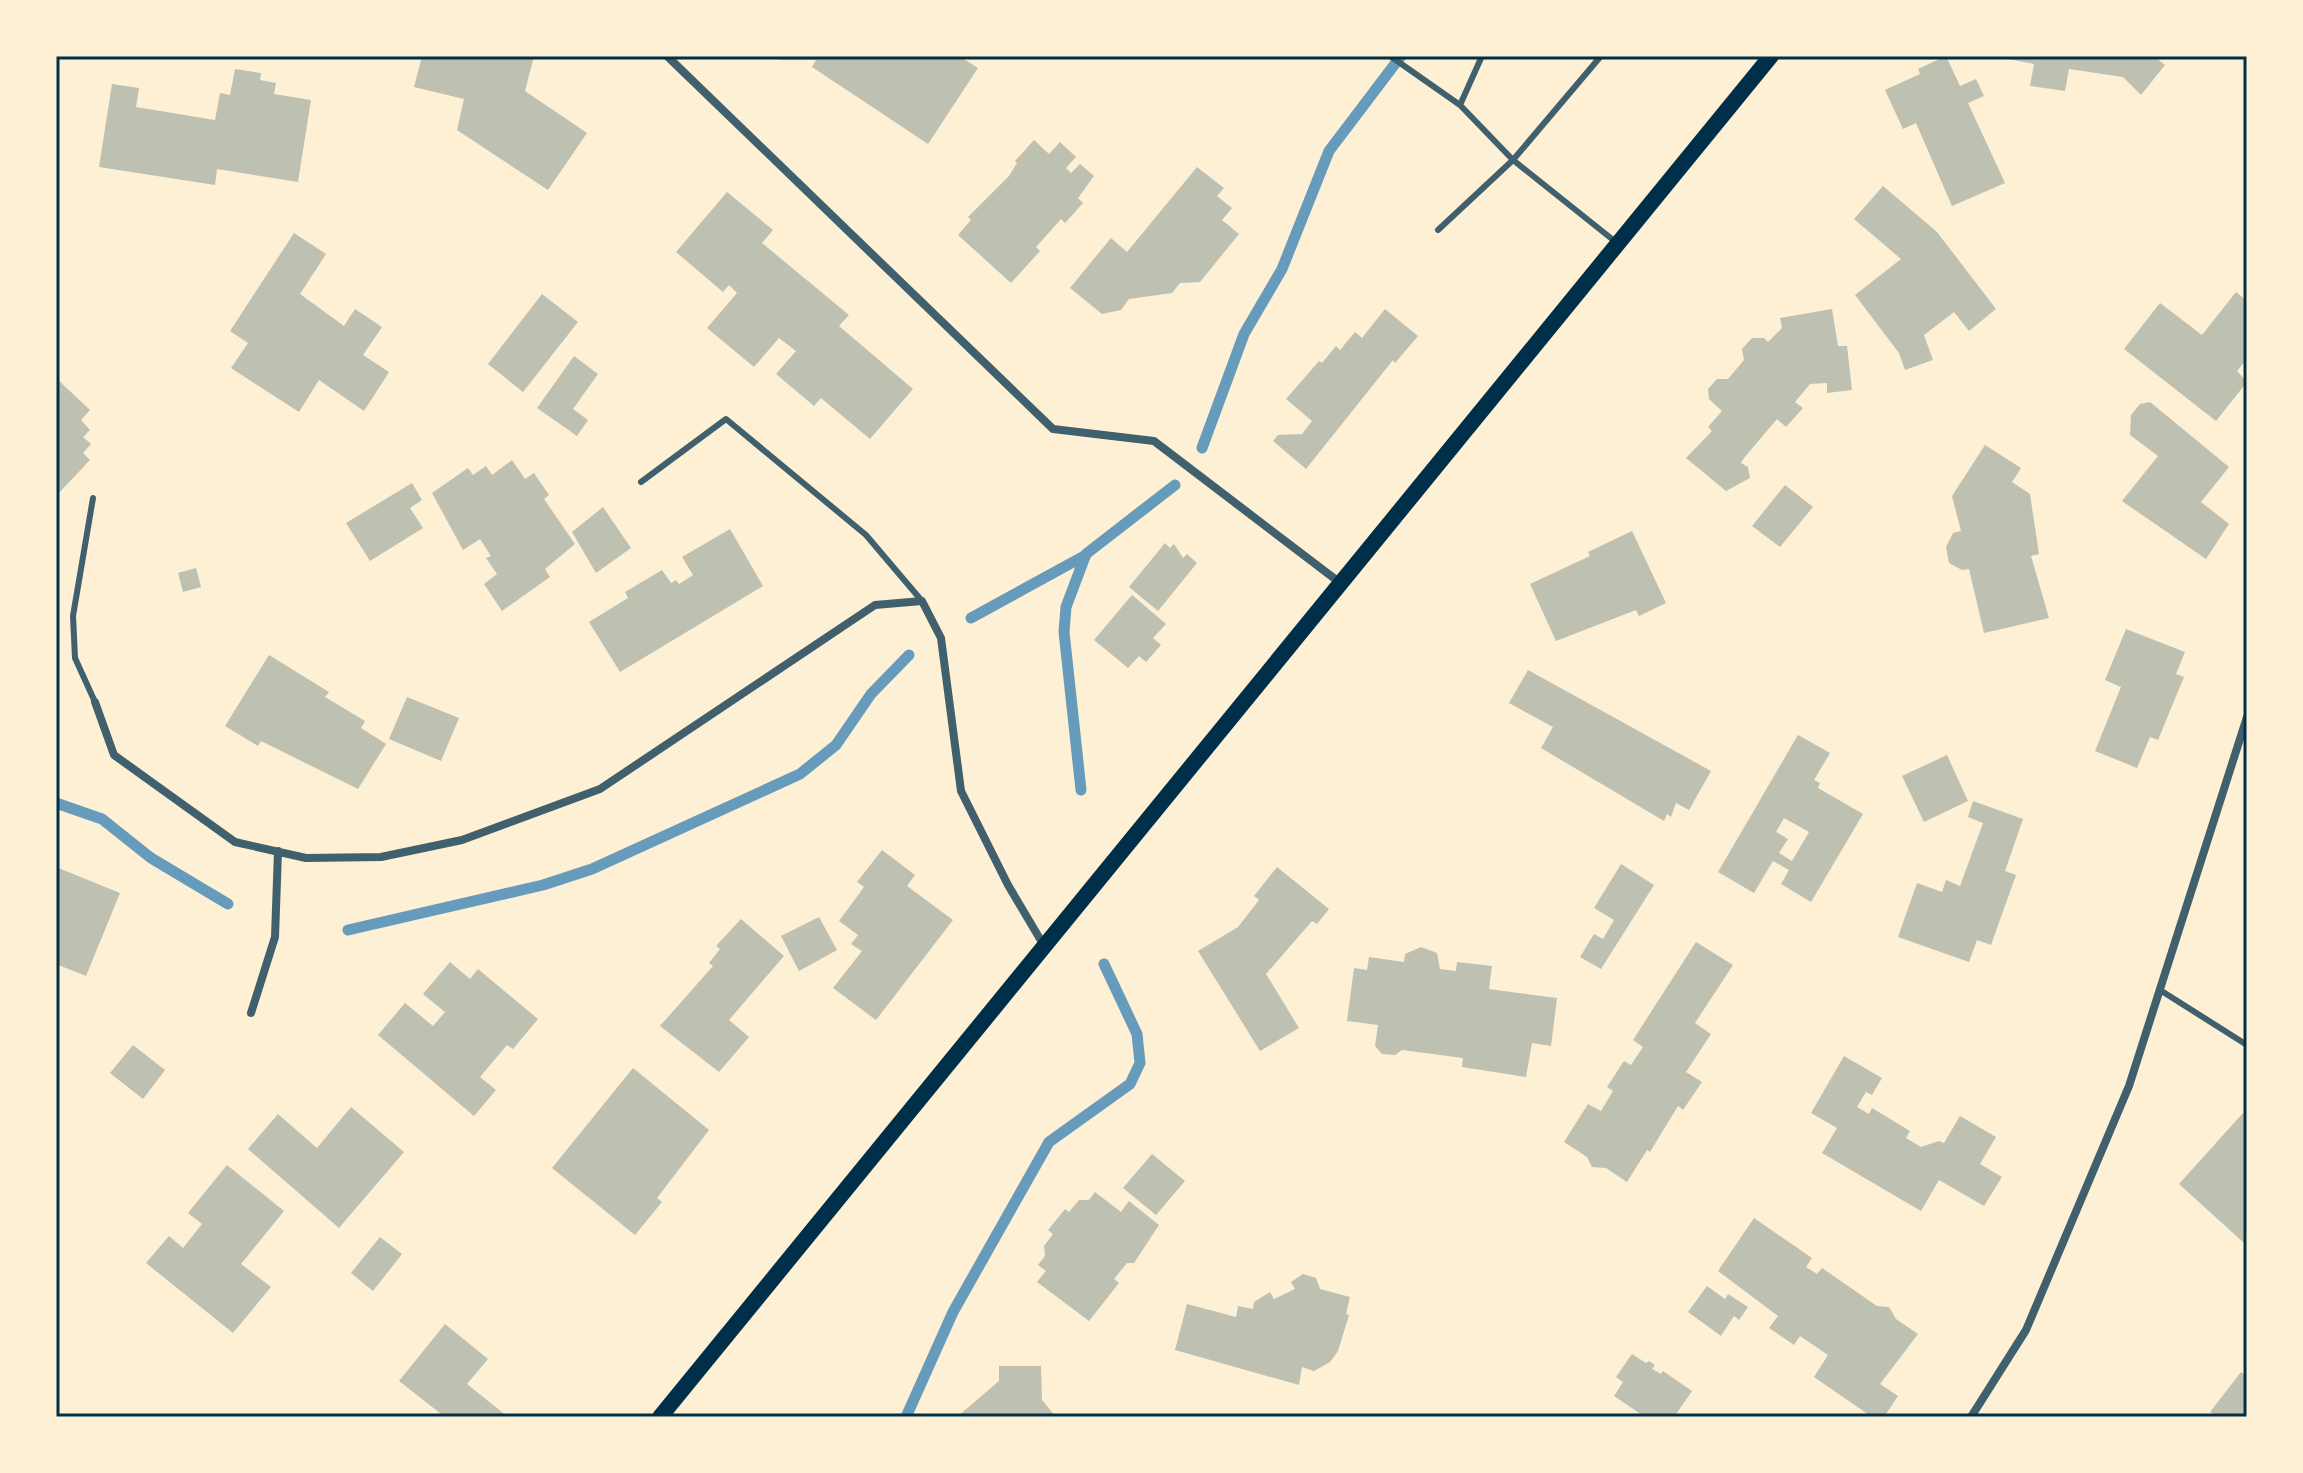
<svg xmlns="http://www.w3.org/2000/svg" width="2303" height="1473" viewBox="0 0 2303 1473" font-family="'PT Sans Narrow',sans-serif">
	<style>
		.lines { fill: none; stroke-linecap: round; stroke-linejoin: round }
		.stream { stroke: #669bbc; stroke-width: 11 }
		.building { fill: #bec0b2; fill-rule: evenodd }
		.service { stroke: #3f606c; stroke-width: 6 }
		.minor { stroke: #3f606c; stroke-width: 8 }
		.secondary { stroke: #003049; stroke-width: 16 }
		.neatline { fill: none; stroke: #003049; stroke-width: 3 }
	</style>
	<rect width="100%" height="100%" fill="#fdf0d5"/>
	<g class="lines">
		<!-- stream -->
		<path class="stream" d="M 1202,448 L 1244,334 L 1282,269 L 1329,151 L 1401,56
			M 971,618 L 1086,555
			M 1081,790 L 1064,632 L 1066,607 L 1086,554 L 1175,485
			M 56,803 L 102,819 L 151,858 L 228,904
			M 348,930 L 543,885 L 592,869 L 800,774 L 836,745 L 871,694 L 909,655
			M 906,1417 L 953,1312 L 1049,1142 L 1130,1084 L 1140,1063 L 1137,1034 L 1104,964"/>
	</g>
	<!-- building -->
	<path class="building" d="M 422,56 L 534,56 L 525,91 L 587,133 L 548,190 L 457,130 L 464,99 L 414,87 Z
		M 779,56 L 959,56 L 978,68 L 928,144 L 812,67 L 816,60 L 779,60 Z
		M 1946,56 L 1960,86 L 1976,79 L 1984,96 L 1968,103 L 2005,183 L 1952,206 L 1916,123 L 1903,129 L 1885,90 L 1920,74 L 1918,69 Z
		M 1993,56 L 2154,56 L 2165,65 L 2141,95 L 2123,77 L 2069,69 L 2065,91 L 2030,86 L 2034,64 Z
		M 235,69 L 261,73 L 260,80 L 276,83 L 274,94 L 311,100 L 298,182 L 217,169 L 215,185 L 99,167 L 112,84 L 139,88 L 136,107 L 215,120 L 220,93 L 230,95 Z
		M 1034,140 L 1049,154 L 1060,142 L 1076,157 L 1066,168 L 1071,173 L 1080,164 L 1094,176 L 1078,198 L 1083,203 L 1065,223 L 1061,219 L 1036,247 L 1040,251 L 1011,283 L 958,235 L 971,220 L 968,217 L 1009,176 L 1017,163 L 1015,161 Z
		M 1197,167 L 1224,188 L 1217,196 L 1232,208 L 1222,220 L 1239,234 L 1200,282 L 1180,283 L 1172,293 L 1129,299 L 1121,310 L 1102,314 L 1070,288 L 1111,238 L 1127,252 Z
		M 1883,186 L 1937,232 L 1996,309 L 1969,331 L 1954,312 L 1924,335 L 1933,360 L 1905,370 L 1899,353 L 1855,295 L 1901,259 L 1854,219 Z
		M 727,192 L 773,230 L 762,243 L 849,315 L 839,326 L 913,389 L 870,439 L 821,398 L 814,406 L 776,374 L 796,351 L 779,338 L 754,367 L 707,328 L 737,293 L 729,285 L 723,292 L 676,252 Z
		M 294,233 L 326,254 L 300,294 L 344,326 L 355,309 L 382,327 L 363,355 L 389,372 L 364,411 L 319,380 L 299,412 L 231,368 L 248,343 L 230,331 Z
		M 2236,292 L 2247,301 L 2247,359 L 2237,371 L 2247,382 L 2216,421 L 2124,349 L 2160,303 L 2202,335 Z
		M 542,294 L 578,322 L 523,392 L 488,364 Z
		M 1385,309 L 1418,336 L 1395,363 L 1393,360 L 1306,469 L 1273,441 L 1278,435 L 1302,434 L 1312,421 L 1286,399 L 1319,361 L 1322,363 L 1336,346 L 1340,350 L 1355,332 L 1362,338 Z
		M 1832,309 L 1838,346 L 1847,346 L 1852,390 L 1827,393 L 1827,383 L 1810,384 L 1795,402 L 1803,408 L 1786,427 L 1777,419 L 1744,458 L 1741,463 L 1748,467 L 1750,478 L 1726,491 L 1686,458 L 1712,431 L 1708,427 L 1722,411 L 1709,399 L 1708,389 L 1717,379 L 1728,379 L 1744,360 L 1742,349 L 1752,338 L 1764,338 L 1768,342 L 1782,328 L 1780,318 Z
		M 574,356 L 598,374 L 573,409 L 588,420 L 577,436 L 537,408 Z
		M 56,378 L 90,410 L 81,420 L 90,430 L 83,437 L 91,444 L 83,453 L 90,460 L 56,496 Z
		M 2150,402 L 2229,467 L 2201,502 L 2229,524 L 2206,559 L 2122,501 L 2158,456 L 2130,435 L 2131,415 L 2140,404 Z
		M 1985,445 L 2021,468 L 2012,482 L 2030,494 L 2039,554 L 2031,556 L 2049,618 L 1984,633 L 1969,569 L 1962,570 L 1949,563 L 1946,547 L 1953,533 L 1961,531 L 1952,496 Z
		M 512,460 L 525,479 L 534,473 L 549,495 L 544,499 L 575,544 L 545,569 L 550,577 L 502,611 L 484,584 L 497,574 L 486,558 L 491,556 L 480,539 L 463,550 L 432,493 L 468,468 L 473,475 L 486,466 L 492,475 Z
		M 412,483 L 422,500 L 410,508 L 423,528 L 370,561 L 346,523 Z
		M 1785,485 L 1813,507 L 1780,547 L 1752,526 Z
		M 603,507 L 631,548 L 596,573 L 572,532 Z
		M 730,529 L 763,586 L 620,672 L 589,622 L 628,598 L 625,592 L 662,570 L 671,583 L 676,580 L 679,584 L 693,575 L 682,557 Z
		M 1632,531 L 1666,603 L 1639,616 L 1636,610 L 1556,641 L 1530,584 L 1590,556 L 1588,552 Z
		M 1165,543 L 1170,548 L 1174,544 L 1183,558 L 1187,554 L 1197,563 L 1158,611 L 1129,587 Z
		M 196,568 L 201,587 L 183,592 L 178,573 Z
		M 1132,595 L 1166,624 L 1153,638 L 1161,645 L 1146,662 L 1139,656 L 1128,668 L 1094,640 Z
		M 2126,629 L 2185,652 L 2176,674 L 2184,677 L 2158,740 L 2150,737 L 2137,768 L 2095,751 L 2121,687 L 2105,680 Z
		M 269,655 L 329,692 L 325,697 L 365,721 L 361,728 L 386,744 L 358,789 L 261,741 L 258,746 L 225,726 Z
		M 1528,670 L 1711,771 L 1689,810 L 1676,803 L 1671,817 L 1667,814 L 1664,821 L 1541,748 L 1553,727 L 1509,703 Z
		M 407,697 L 459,718 L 441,761 L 389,739 Z
		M 1798,735 L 1830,753 L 1814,780 L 1820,783 L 1818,788 L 1863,814 L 1811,902 L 1781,884 L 1789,870 L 1773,861 L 1754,893 L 1718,872 ZM 1784,818 L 1809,832 L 1792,861 L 1779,853 L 1788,839 L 1776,832 Z
		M 1947,755 L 1968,801 L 1924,822 L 1902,776 Z
		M 1973,801 L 2023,819 L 2005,871 L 2016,875 L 1991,945 L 1977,940 L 1969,962 L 1898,937 L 1917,883 L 1942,892 L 1946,880 L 1960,886 L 1983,823 L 1968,817 Z
		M 882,850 L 915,875 L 907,886 L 953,920 L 876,1020 L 833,988 L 862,951 L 851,944 L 858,935 L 839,921 L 864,887 L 857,882 Z
		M 1621,864 L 1654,885 L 1601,969 L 1580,957 L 1594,934 L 1603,939 L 1614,920 L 1594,908 Z
		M 56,867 L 120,893 L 86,976 L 56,964 Z
		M 1277,867 L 1329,909 L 1317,924 L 1312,921 L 1266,974 L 1299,1028 L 1260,1051 L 1198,951 L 1238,927 L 1259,900 L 1254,896 Z
		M 819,917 L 837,950 L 799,971 L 781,936 Z
		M 741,919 L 784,956 L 729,1020 L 749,1037 L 719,1072 L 660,1026 L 713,966 L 709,963 L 720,949 L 716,946 Z
		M 1696,942 L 1733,965 L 1695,1023 L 1711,1034 L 1686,1072 L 1702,1082 L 1683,1110 L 1678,1106 L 1650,1152 L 1647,1150 L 1627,1182 L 1606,1168 L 1592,1167 L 1587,1157 L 1564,1142 L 1588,1104 L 1601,1111 L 1613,1091 L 1607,1087 L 1624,1061 L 1631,1065 L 1643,1047 L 1633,1040 Z
		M 1421,947 L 1437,953 L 1440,969 L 1456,971 L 1457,962 L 1492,966 L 1489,989 L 1557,998 L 1551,1046 L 1532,1043 L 1526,1077 L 1462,1067 L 1463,1058 L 1402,1050 L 1395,1055 L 1382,1054 L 1375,1046 L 1378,1025 L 1347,1021 L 1354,968 L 1367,970 L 1369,957 L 1404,962 L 1405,954 Z
		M 450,962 L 470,979 L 478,969 L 538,1019 L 513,1049 L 507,1045 L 480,1077 L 496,1090 L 474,1116 L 378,1035 L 405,1003 L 433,1026 L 445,1012 L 423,994 Z
		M 133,1045 L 165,1070 L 143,1099 L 110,1073 Z
		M 1844,1056 L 1882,1078 L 1872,1095 L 1866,1092 L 1857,1107 L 1869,1114 L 1872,1108 L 1910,1131 L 1906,1138 L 1921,1147 L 1939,1141 L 1944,1143 L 1960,1116 L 1996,1137 L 1980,1164 L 2002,1177 L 1984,1206 L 1939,1180 L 1921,1211 L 1822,1153 L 1837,1128 L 1811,1113 Z
		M 633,1068 L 709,1130 L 657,1198 L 662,1202 L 635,1235 L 552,1168 Z
		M 351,1107 L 404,1152 L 339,1228 L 248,1149 L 278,1114 L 317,1148 Z
		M 2243,1113 L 2247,1116 L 2244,1243 L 2179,1184 Z
		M 1152,1154 L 1185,1181 L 1156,1215 L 1123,1188 Z
		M 227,1165 L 284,1211 L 241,1264 L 271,1287 L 233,1333 L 146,1263 L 169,1236 L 183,1248 L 202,1224 L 188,1213 Z
		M 1095,1192 L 1121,1212 L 1129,1201 L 1159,1225 L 1134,1263 L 1127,1263 L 1114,1279 L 1119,1283 L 1089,1321 L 1037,1282 L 1046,1271 L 1038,1265 L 1045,1256 L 1044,1246 L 1053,1234 L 1048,1230 L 1065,1209 L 1069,1212 L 1079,1200 L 1089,1200 Z
		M 1754,1218 L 1812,1258 L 1806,1267 L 1817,1274 L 1822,1268 L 1877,1306 L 1889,1307 L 1896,1319 L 1918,1334 L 1880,1384 L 1898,1396 L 1884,1417 L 1872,1417 L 1814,1377 L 1828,1355 L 1800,1336 L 1794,1345 L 1769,1328 L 1778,1316 L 1718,1271 Z
		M 380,1237 L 402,1254 L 373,1291 L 351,1273 Z
		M 1303,1274 L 1316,1278 L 1320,1289 L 1350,1297 L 1346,1314 L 1349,1315 L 1338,1351 L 1330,1362 L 1314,1371 L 1302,1367 L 1299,1385 L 1175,1350 L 1187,1304 L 1236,1317 L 1238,1306 L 1253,1309 L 1254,1302 L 1270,1292 L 1274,1299 L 1295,1289 L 1291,1282 Z
		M 1707,1286 L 1725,1299 L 1728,1294 L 1748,1307 L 1739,1320 L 1734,1316 L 1721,1336 L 1688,1312 Z
		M 445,1324 L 488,1359 L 467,1384 L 508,1417 L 445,1417 L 399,1381 Z
		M 1632,1354 L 1646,1363 L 1649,1361 L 1655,1365 L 1652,1369 L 1661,1374 L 1663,1371 L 1692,1391 L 1674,1417 L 1645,1417 L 1614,1396 L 1623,1382 L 1616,1377 Z
		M 999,1366 L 1041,1366 L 1042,1400 L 1056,1417 L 957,1417 L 999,1381 Z
		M 2241,1372 L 2247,1377 L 2247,1417 L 2218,1417 L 2210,1412 Z"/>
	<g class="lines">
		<!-- service -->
		<path class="service" d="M 1390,56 L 1460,105
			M 1482,56 L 1460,105 L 1513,160 L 1617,243
			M 1438,230 L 1513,160 L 1601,56
			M 641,482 L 726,419 L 866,535 L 922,601
			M 93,498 L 73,616 L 75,658 L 95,702
			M 2160,990 L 2247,1045"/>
		<!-- minor -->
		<path class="minor" d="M 667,56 L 1053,429 L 1154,441 L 1339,582
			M 95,702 L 114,755 L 235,842 L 306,858 L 381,857 L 462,840 L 600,789 L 875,605 L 922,601 L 941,638 L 961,791 L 1008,885 L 1043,944
			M 251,1013 L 275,937 L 278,851
			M 1971,1417 L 2026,1330 L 2129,1086 L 2247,717"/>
		<!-- secondary -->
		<path class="secondary" d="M 660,1417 L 1771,56"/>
	</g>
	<!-- border -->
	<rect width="2303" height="1473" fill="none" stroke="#fdf0d5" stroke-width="116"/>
	<rect x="58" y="58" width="2187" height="1357" class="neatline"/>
</svg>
